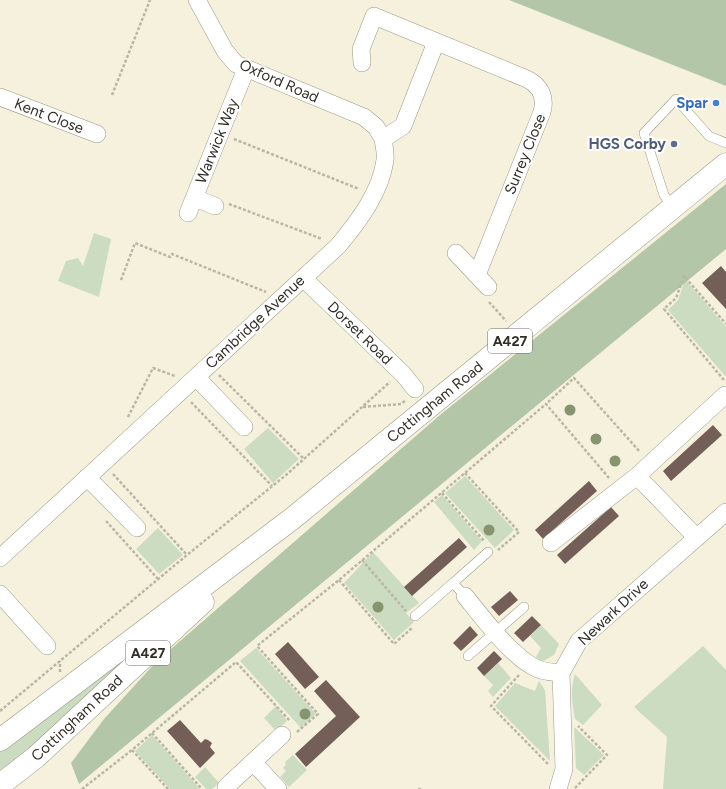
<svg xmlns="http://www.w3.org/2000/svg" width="726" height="789" viewBox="0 0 726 789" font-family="Figtree,sans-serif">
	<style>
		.green { fill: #cbdcc1 }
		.forest { fill: #b3c7a8 }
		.building { fill: #735e58 }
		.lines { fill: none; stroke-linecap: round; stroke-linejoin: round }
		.service-casing { stroke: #9b9883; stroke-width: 10 }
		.minor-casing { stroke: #9b9883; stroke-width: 18 }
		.trunk-casing { stroke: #9b9883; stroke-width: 23 }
		.path { stroke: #b9b6a4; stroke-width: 2.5; stroke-dasharray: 3 2; stroke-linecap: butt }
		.service { stroke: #fff; stroke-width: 9 }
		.minor { stroke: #fff; stroke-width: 17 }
		.trunk { stroke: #fff; stroke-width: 22 }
		.tree { fill: #869470 }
		.shop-dot { fill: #3f7fe0; stroke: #fff; stroke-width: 1.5 }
		.service-dot { fill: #5c6f8a; stroke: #fff; stroke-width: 1.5 }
		.labels { text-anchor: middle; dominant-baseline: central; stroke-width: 4; stroke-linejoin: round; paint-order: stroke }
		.shield { fill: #fff; stroke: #6f6d68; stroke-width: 1 }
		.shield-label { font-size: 14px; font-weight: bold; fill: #312f27 }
		.street-label { font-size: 15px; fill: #312f27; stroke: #fff }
		.shop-label { font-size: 15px; font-weight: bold; fill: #366cbe; stroke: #fff; text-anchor: end }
		.service-label { font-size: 15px; font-weight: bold; fill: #4e5e75; stroke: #fff; text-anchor: end }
	</style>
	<rect width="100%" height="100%" fill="#f5f1dc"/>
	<!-- green -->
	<path class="green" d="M 94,233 L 111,239 L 99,297 L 58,281 L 66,261 L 78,258 L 83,266 Z
		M 685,279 L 726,327 L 726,377 L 668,310 L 678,300 Z
		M 268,428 L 299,459 L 273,483 L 244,449 Z
		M 465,476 L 514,530 L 495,548 L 445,493 Z
		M 442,495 L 482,541 L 474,550 L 434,502 Z
		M 158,528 L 183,555 L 159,574 L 136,549 Z
		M 373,552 L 419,603 L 406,613 L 414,622 L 394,640 L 344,583 Z
		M 173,616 L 18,759 L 0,773 L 0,748 Z
		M 541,625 L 559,644 L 554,655 L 543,661 L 536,657 L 541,648 L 530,636 Z
		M 703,646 L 726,670 L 726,789 L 663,789 L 667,737 L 634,707 Z
		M 256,648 L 316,714 L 301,728 L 240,661 Z
		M 498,663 L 511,678 L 493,697 L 488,691 L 493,685 L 484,676 Z
		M 575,674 L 602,705 L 583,725 L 575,719 C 572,704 570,689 575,674 Z
		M 539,681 L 545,690 L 550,761 L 495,706 L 515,683 L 535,691 Z
		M 276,706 L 287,721 L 276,731 L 264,718 Z
		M 574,727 L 604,755 L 584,775 L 576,768 Z
		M 152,735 L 200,789 L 170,789 L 135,751 Z
		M 293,755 L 307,770 L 289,787 L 280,777 L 286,771 L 283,768 L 286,765 L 285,762 Z
		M 205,767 L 219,783 L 212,789 L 206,789 L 195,777 Z"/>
	<!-- forest -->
	<path class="forest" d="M 509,0 L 726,0 L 726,86 Z
		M 726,184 L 726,249 L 79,784 L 71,763 L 104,719 L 156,662 L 440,415 Z"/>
	<!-- building -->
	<path class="building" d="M 721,266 L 726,272 L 726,309 L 702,283 Z
		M 713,425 L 722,435 L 671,481 L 663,471 Z
		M 589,481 L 597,491 L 543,539 L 535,530 Z
		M 611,507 L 619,516 L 565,564 L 557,555 Z
		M 459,538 L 467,547 L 412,596 L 404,587 Z
		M 510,591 L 518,600 L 499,616 L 491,607 Z
		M 532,616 L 541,625 L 523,642 L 514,633 Z
		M 470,626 L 478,635 L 461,651 L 453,643 Z
		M 288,642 L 319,677 L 305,689 L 275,654 Z
		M 494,651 L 502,659 L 484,676 L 477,668 Z
		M 326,680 L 360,717 L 306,767 L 295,754 L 336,716 L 314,691 Z
		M 180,720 L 201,743 L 205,739 L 208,740 L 212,743 L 210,747 L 215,753 L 200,768 L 167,731 Z"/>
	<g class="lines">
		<!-- service casing -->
		<g class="service-casing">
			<path id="service" d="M 672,207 L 664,195 L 644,133 L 676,99 L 709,136 L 726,143
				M 453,583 L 488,552
				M 415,616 L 453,583 L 465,596
				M 468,656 L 524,607"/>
		</g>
		<!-- minor casing -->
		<g class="minor-casing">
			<path id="minor" d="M 197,0 L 225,51 L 236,64 L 364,117 L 376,127 L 383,139
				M 362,63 L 361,49 L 374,16 L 527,79 C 541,86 546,98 542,112 L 477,275
				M 0,97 L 97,134
				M 195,198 L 215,206
				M 188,213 L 246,69
				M 456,253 L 488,287
				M 303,278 L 403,374 L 415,389
				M 196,377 L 244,427
				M 637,476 L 725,395
				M 87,477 L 137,528
				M 551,543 L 637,476 L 696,537
				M 0,558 L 338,246 C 358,222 381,192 385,160 C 386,153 384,146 383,139 L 403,126 L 436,42
				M 0,594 L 47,646
				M 465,596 C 482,617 512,657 536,668 C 543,672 553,672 561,673
				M 253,762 L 278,789
				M 226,787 L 282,735
				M 558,789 L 564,769 L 561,673 L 579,641 L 726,512"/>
		</g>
		<!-- trunk casing -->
		<g class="trunk-casing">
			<path id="trunk" d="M 0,740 L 293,518 L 726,164
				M 0,785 L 36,757 L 203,602"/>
		</g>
		<!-- path -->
		<path class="path" d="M 112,95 L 150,0
			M 234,139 L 359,189
			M 229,204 L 322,239
			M 121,280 L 135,243 L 170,257 L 172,254 L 266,292
			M 489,302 L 506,321
			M 219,375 L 304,459
			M 724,380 L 664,309 L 676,298 L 684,276 L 726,324
			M 191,402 L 272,486
			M 363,407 L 401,404 L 405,401
			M 128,417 L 153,368 L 175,376
			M 465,473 L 519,532 L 498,550
			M 113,474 L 187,555
			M 609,478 L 546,404 L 574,378 L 640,452
			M 442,493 L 485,542
			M 106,521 L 158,579
			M 362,560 L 406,611
			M 339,580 L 394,644 L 413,627
			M 60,672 L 60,661
			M 519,675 L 491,706 L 548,764
			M 0,711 L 187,555 L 286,475 L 390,382
			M 297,732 L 318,714 L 257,646 L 339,580 L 546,404
			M 152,733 L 202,789
			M 575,788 L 607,755 L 578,726
			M 82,789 L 132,750
			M 168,789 L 132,750 L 236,662 L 290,721
			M 418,789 L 421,789"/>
		<!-- service -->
		<use href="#service" class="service"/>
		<!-- minor -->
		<use href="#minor" class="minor"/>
		<!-- trunk -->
		<use href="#trunk" class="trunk"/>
	</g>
	<!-- trees -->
	<g class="tree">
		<circle cx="570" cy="410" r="5.5"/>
		<circle cx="596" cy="439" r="5.5"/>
		<circle cx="615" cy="461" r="5.5"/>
		<circle cx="489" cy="530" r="5.5"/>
		<circle cx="378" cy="607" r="5.5"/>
		<circle cx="305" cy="714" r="5.5"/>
	</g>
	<!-- markers -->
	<circle class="shop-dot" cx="716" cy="103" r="4"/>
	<circle class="service-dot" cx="674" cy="144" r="4"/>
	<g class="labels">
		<!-- shield labels -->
		<g class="shield">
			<rect x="488" y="329" width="44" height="24" rx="3"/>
			<rect x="126" y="641" width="44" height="24" rx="3"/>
		</g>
		<g class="shield-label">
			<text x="510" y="341">A427</text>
			<text x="148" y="653">A427</text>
		</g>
		<!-- street labels -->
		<g class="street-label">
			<text transform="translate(279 81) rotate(24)">Oxford Road</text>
			<text transform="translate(49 116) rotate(21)">Kent Close</text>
			<text transform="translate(217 141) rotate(-68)">Warwick Way</text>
			<text transform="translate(525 154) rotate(-68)">Surrey Close</text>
			<text transform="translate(255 322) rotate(-43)">Cambridge Avenue</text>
			<text transform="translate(360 333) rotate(44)">Dorset Road</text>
			<text transform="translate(435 402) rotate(-39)">Cottingham Road</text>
			<text transform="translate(613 612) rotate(-43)">Newark Drive</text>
			<text transform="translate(77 718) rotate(-43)">Cottingham Road</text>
		</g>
		<!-- shop labels -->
		<g class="shop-label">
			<text x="708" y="103">Spar</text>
		</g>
		<!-- service labels -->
		<g class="service-label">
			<text x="666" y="144">HGS Corby</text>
		</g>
	</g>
</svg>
